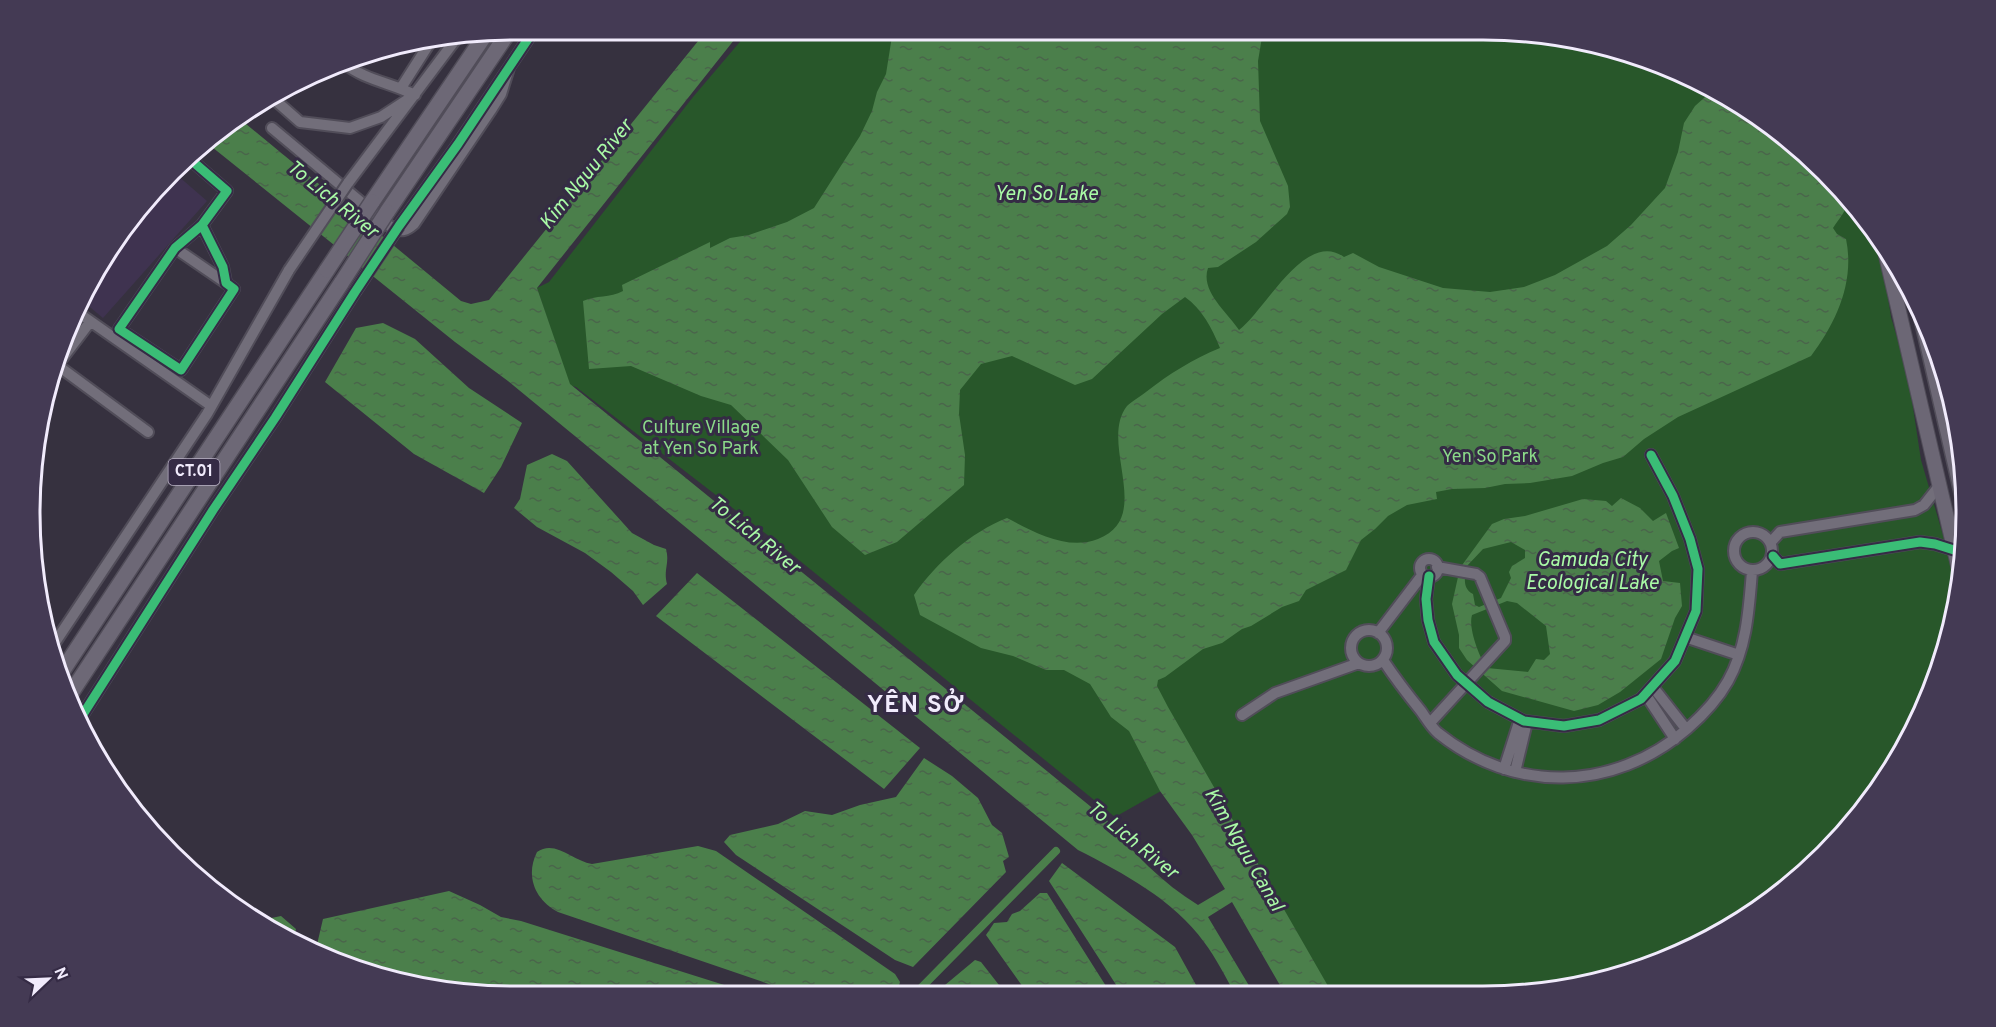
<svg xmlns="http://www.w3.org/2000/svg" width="1996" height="1027" viewBox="0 0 1996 1027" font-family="Overpass,sans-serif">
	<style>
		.built { fill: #3f3350 }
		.park { fill: #28572a }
		.water { fill: url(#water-ripples); fill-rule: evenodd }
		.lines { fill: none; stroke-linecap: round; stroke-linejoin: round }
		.canal { stroke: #4b7f4b; stroke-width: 8 }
		.minor-casing { stroke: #514d59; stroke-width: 14 }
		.major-casing { stroke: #514d59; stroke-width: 16 }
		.highway-casing { stroke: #514d59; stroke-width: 18 }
		.minor { stroke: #726e7a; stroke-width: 10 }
		.major { stroke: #6c6775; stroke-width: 14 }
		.highway { stroke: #6d6876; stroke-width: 15 }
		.minor-bridge-casing { stroke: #514d59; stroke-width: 14; stroke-linecap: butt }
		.highway-bridge-casing { stroke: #514d59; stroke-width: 18; stroke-linecap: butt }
		.minor-bridge { stroke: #726e7a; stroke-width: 10 }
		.highway-bridge { stroke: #6d6876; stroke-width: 15 }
		.cycleway-casing { stroke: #352b45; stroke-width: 13 }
		.cycleway { stroke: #3abd76; stroke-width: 9 }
		.labels { text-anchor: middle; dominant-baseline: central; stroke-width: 6; stroke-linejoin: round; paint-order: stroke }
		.shield { fill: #352b45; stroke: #b9b1c5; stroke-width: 1.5 }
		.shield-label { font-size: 16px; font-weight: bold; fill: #f1ebfc }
		.park-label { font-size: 18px; fill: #8bdb89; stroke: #352b45 }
		.water-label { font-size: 20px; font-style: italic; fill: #a9faa6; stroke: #352b45 }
		.district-label { font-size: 24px; font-weight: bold; letter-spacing: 1.5px; fill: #f1ebfc; stroke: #352b45 }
		.rim { fill: none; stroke: #f1ebfc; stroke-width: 3 }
	</style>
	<defs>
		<pattern id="water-ripples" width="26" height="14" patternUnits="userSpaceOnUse" patternTransform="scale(1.5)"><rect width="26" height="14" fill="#4b7f4b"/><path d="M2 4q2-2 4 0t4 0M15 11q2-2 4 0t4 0" fill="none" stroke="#4a654b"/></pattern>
	</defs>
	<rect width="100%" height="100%" fill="#36313f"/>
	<!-- built -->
	<path class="built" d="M 177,175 L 207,201 L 103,318 L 85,303 L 111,245 Z"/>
	<!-- park -->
	<path class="park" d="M 750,30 L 1514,31 L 1608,47 L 1697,80 L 1777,130 L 1846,195 L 1879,241 L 1880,246 L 1891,317 L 1908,375 L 1921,460 L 1950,559 L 1957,596 L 1949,639 L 1916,728 L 1846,833 L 1751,915 L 1667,960 L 1546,993 L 1331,993 L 1200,769 L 1115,817 L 778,543 L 576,387 L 569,385 L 537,288 L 549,282 L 693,97 Z"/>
	<!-- water -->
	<path class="water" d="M 707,30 L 742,30 L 537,288 L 570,384 L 1106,819 C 1132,852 1162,883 1198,905 L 1225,889 L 1192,835 L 1160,791 L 1129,731 L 1111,717 L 1090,684 L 1064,670 L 1046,670 L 1013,656 L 981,648 L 920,615 L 914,595 C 936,563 971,532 1007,518 C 1034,532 1067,551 1098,539 C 1155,517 1098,443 1127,406 C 1132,401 1140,397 1146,392 C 1169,374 1193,359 1220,348 C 1212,328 1202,309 1185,297 L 1162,314 L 1092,379 L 1075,385 L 1012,356 L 981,364 L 960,390 L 959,414 L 965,455 L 964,485 L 897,542 L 865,555 L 832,527 L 788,460 L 731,405 L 701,396 L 631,366 L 589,369 L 583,301 C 596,295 610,298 623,291 L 622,285 L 710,242 L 710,248 L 730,238 L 749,235 L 787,222 L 814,208 L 860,136 L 872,111 L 877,92 L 886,74 L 893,30 L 1263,31 L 1258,61 L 1260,121 L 1288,186 L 1290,207 L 1287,214 L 1256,242 L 1218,267 L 1208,268 C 1200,291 1227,312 1239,330 C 1265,311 1305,229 1344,257 L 1353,253 L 1379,267 L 1443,288 L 1490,292 L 1524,287 L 1555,275 L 1607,246 L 1631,225 L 1665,188 L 1678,152 L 1684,123 L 1695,106 L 1713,90 L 1777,130 L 1847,197 C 1848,211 1840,217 1833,228 L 1837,234 L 1846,239 C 1855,282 1836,323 1811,356 L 1678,417 L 1644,439 L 1623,457 L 1603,463 L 1572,476 L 1530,483 L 1505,484 L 1485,488 L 1452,489 L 1436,492 L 1437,499 L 1407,505 L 1388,516 L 1375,529 L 1361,540 L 1346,570 L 1306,590 L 1299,601 L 1282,607 L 1251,626 L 1242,629 L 1222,643 L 1203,649 L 1165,677 L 1158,680 L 1157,686 L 1168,707 L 1332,993 L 1285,994 L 1232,902 L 1208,917 L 1254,994 L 1235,994 C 1225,976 1216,958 1204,942 C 1174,900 1123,873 1078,850 L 508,381 L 455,342 L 207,143 L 219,130 L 240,119 L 461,301 L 471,304 L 489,300 Z
		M 383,323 L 415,339 L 469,388 L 522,423 L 501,467 L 484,493 L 414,454 L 325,382 L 356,328 Z
		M 552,454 L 567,461 L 632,533 L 654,545 L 666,549 C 670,564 663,569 667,584 L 643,605 L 633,591 L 611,572 L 585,553 L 537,527 L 514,508 L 520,499 L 527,465 Z
		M 1621,498 L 1640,508 L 1653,521 L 1666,513 L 1679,548 L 1672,551 L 1659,561 L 1663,581 L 1680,583 L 1682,606 L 1675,618 L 1661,659 L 1620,692 L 1598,705 L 1574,711 L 1502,691 L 1467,660 L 1459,648 L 1459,635 L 1452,604 L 1460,568 L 1492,524 L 1504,519 L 1525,516 L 1583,499 L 1606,501 L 1612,506 ZM 1511,542 L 1525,550 L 1525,558 L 1512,566 L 1509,572 L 1511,578 L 1501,598 L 1479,607 L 1475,605 L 1473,594 C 1462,588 1465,578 1466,567 L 1483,549 ZM 1507,601 L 1517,603 L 1546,626 L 1550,654 L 1544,660 L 1536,659 L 1528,672 L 1487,668 C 1479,657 1468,628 1472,615 Z
		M 697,573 L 920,748 L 884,789 L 656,616 Z
		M 924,758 L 952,776 L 978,798 L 992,825 L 1002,833 L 1009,857 L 1003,861 L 1006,872 L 913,967 L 895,960 L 736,855 L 724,842 L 730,835 L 778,824 L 805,811 L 832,815 L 860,805 L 896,797 Z
		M 698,846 L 716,851 L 895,974 L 900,982 L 898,989 L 893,995 L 801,995 L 558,912 C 535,900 525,876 537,852 C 555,839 573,861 592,864 Z
		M 1062,863 L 1175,947 L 1201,994 L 1122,994 L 1049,881 Z
		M 449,891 L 480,905 L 501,917 L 521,921 L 756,995 L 482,996 L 388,980 L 315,953 L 323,919 Z
		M 1040,893 L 1047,893 L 1111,994 L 1028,994 L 986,935 L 994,923 L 1007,922 L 1012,914 L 1020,911 Z
		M 281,916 L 296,929 L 293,943 L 257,921 Z
		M 975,960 L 981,962 L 1006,994 L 937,995 L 945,985 Z"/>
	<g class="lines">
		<!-- canal -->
		<path class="canal" d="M 914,995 L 1056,851"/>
		<!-- minor casing -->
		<g class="minor-casing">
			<path id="minor" d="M 344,63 C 364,80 392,83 415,95
				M 401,88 L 429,44
				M 275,100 L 300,122 L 350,128 L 381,117 L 407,100
				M 272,128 L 392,228 C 402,232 406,231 414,224 L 491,110 L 501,94 L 509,68
				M 191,160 L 227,191 L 202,225 L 175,248 L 119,329 L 181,370 L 234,289 L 226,283 L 223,267 L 202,225
				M 348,183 L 456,39
				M 399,226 L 458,144 L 534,30
				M 175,248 L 226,283
				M 80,314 L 210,405
				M 58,364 L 90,322
				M 57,365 L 148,432
				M1734 551a19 19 0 1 1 38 0a19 19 0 1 1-38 0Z
				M 1771,542 L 1780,532 L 1915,510 L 1924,505 L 1939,486
				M 1773,556 L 1780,564 L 1920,542 L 1935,544 L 1954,550
				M1420 568a9 9 0 1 1 18 0a9 9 0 1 1-18 0Z
				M 1429,576 L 1426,599 L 1428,620 L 1434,642 L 1457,675 L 1488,702 L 1524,721 L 1564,726 L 1599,720 L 1641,699 L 1675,661 L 1696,611 L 1698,569 L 1690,539 L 1673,496 L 1651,455
				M1351 648a18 18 0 1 1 36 0a18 18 0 1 1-36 0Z
				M 1378,633 L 1423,574
				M 1685,637 L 1739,655
				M 54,644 L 207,414 L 289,270
				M 1383,660 C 1395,678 1408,695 1421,711 C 1426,718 1431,727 1438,733 C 1514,794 1613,792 1687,729 C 1703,715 1718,699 1728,681 C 1747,647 1749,608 1752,571
				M 1653,687 L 1686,729
				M 1646,695 L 1675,739
				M 1242,715 L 1275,693 L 1359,663
				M 80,719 L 213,510 L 275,418 L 355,292
				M 1430,723 L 1505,641 L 1505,637 L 1480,577 L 1476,574 L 1437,567
				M 1504,769 L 1520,719
				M 1515,772 L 1527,722"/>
		</g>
		<!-- major casing -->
		<g class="major-casing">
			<path id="major" d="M 1884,247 L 1960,574"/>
		</g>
		<!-- highway casing -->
		<g class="highway-casing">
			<path id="highway" d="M 372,202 L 485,35
				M 387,212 L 510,30
				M 1922,319 L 1963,497
				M 61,673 L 327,270
				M 67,699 L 342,282"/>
		</g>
		<!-- minor -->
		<use href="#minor" class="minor"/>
		<!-- major -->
		<use href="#major" class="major"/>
		<!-- highway -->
		<use href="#highway" class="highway"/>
		<!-- minor-bridge casing -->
		<g class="minor-bridge-casing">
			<path id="minor-bridge" d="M 289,270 L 348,183
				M 355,292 L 399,226"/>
		</g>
		<!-- highway-bridge casing -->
		<g class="highway-bridge-casing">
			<path id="highway-bridge" d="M 327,270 L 372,202
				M 342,282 L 387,212"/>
		</g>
		<!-- minor-bridge -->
		<use href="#minor-bridge" class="minor-bridge"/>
		<!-- highway-bridge -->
		<use href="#highway-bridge" class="highway-bridge"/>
		<!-- cycleway casing -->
		<g class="cycleway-casing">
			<path id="cycleway" d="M 191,160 L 227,191 L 202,225 L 175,248 L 119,329 L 181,370 L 234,289 L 226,283 L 223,267 L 202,225
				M 1773,556 L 1780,564 L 1920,542 L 1935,544 L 1954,550
				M 1429,576 L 1426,599 L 1428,620 L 1434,642 L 1457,675 L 1488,702 L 1524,721 L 1564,726 L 1599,720 L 1641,699 L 1675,661 L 1696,611 L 1698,569 L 1690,539 L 1673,496 L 1651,455
				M 80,719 L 213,510 L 275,418 L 355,292 L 399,226 L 458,144 L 534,30"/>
		</g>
		<!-- cycleway -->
		<use href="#cycleway" class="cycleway"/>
	</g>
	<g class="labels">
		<!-- shield labels -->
		<rect class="shield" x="168.5" y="459" width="51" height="26" rx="4.5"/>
		<g class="shield-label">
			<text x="194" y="472">CT.01</text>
		</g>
		<!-- park labels -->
		<g class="park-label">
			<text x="701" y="428">Culture Village<tspan x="701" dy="21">at Yen So Park</tspan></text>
			<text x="1490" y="457">Yen So Park</text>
		</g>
		<!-- water labels -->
		<g class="water-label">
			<text transform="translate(587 175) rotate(-51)">Kim Nguu River</text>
			<text x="1046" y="195">Yen So Lake</text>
			<text transform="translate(332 200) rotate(39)">To Lich River</text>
			<text transform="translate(754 536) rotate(39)">To Lich River</text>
			<text x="1592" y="561">Gamuda City<tspan x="1592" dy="23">Ecological Lake</tspan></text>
			<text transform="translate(1132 841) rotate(39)">To Lich River</text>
			<text transform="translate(1243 850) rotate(60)">Kim Nguu Canal</text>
		</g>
		<!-- district labels -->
		<g class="district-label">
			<text x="916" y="706">YÊN SỞ</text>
		</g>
	</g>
	<!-- crop -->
	<path d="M0 0H1996V1027H0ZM513 40H1483A473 473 0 0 1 1956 513V513A473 473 0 0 1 1483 986H513A473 473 0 0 1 40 513V513A473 473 0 0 1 513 40Z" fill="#443a54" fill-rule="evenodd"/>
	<path class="rim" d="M513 40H1483A473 473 0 0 1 1956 513V513A473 473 0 0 1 1483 986H513A473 473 0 0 1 40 513V513A473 473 0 0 1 513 40Z"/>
	<!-- north arrow -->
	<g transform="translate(48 979) rotate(67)" stroke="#352b45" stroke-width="4.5" paint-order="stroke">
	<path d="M0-4.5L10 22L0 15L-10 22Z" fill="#f1ebfc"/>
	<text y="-9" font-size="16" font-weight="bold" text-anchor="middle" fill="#f1ebfc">N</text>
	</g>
</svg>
